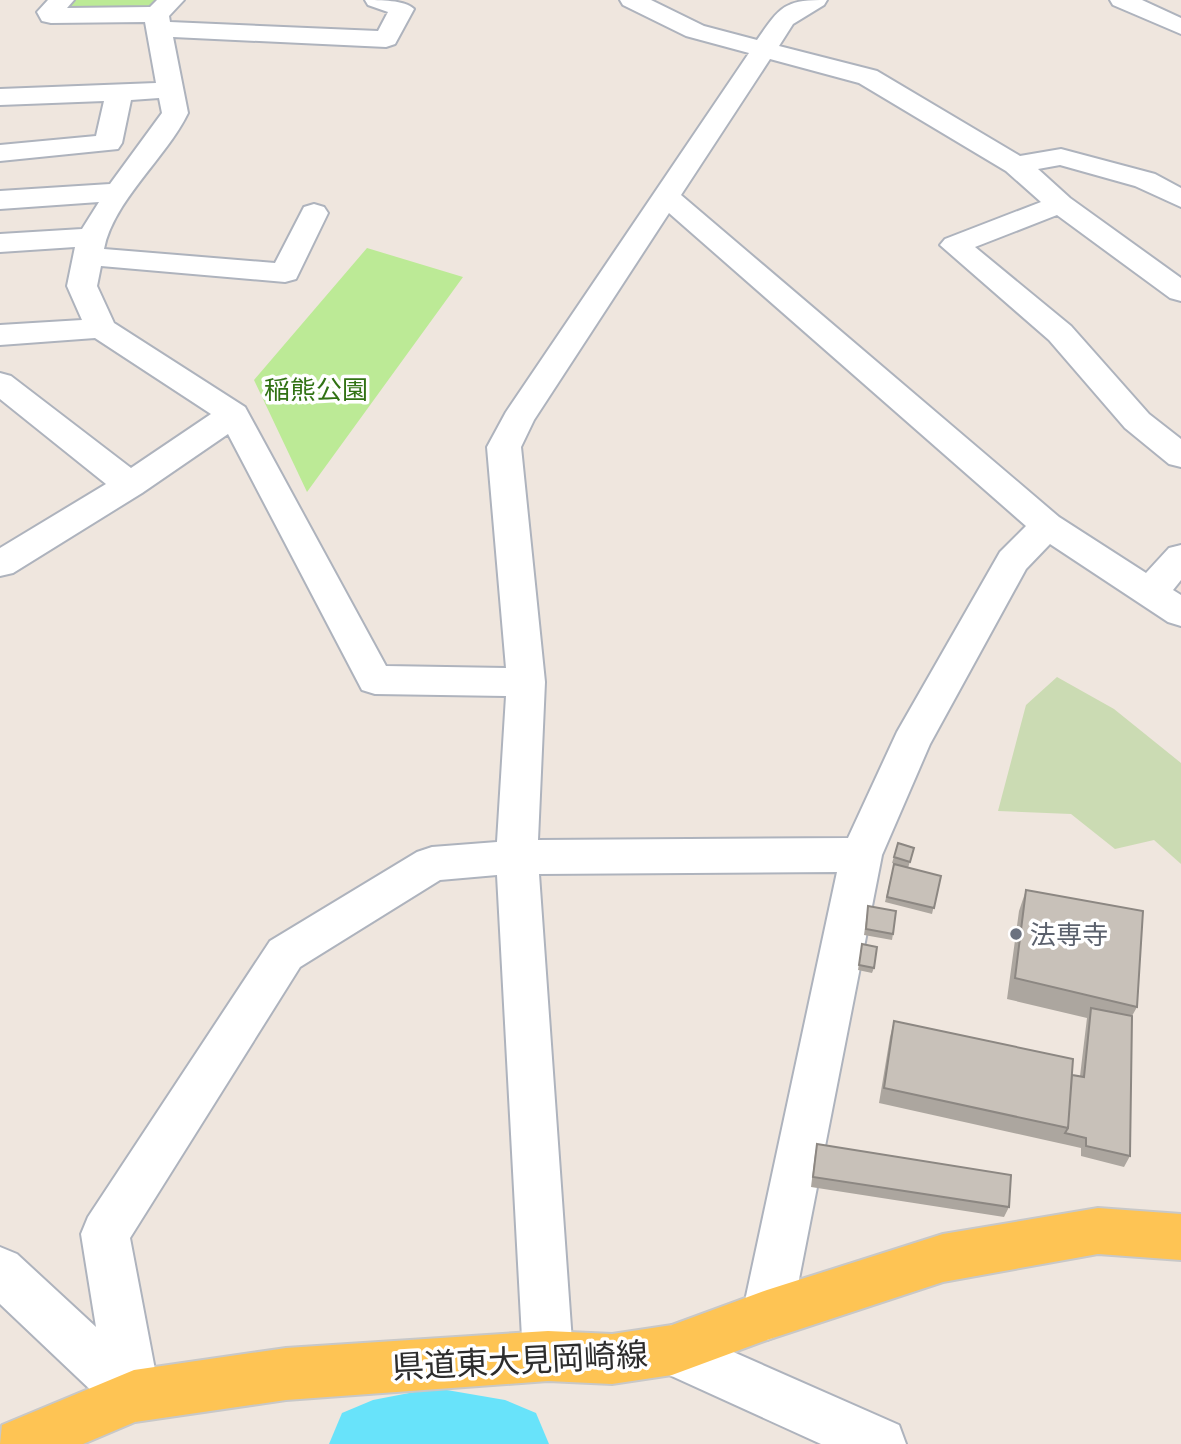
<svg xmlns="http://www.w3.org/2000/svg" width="1181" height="1444" viewBox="0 0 1181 1444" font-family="'Titillium Web','Noto Sans JP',sans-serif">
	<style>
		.green { fill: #bcea96 }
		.cemetery { fill: #cbdbb3 }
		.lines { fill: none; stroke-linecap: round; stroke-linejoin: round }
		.river { fill: #68e3fa; fill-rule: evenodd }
		.minor-casing { stroke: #aeb3bd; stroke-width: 4 }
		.major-casing { stroke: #c8c8c8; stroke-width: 4 }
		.minor { fill: #fff; fill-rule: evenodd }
		.major { fill: #fec454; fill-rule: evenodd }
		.wall { fill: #aca69f }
		.building { fill: #c8c1b9; stroke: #8c8782; stroke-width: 2 }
		.worship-dot { fill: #6b7280; stroke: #fff; stroke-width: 2.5 }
		.labels { text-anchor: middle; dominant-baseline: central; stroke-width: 7; stroke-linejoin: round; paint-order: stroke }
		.park-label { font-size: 26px; fill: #317214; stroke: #fff }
		.worship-label { font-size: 26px; fill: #5b616d; stroke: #fff; text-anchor: start }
		.near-street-label { font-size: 32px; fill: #2d2d2d; stroke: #fff }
	</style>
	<rect width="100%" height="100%" fill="#efe6de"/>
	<!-- green -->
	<path class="green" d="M 75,0 L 154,0 L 168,3 L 164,7 L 68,7 Z
		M 367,248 L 463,277 L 307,492 L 254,380 Z"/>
	<!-- cemetery -->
	<path class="cemetery" d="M 1057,677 L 1114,709 L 1181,763 L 1181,864 L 1154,840 L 1115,849 L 1071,814 L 998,811 L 1026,705 Z"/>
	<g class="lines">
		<!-- river -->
		<path class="river" d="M 435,1388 L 505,1400 L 536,1413 L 549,1444 L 329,1444 L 342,1413 L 373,1400 Z"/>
		<!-- minor casing -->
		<g class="minor-casing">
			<path id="minor" d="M 48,0 L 74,0 L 67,8 L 150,7 L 157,0 L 184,0 L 169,16 L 170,22 L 378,31 L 388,12 L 368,5 L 365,0 C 380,0 405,0 414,9 L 395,44 L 386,47 L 173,37 L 188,113 C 167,157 113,201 104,249 L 275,263 L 304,207 L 314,204 L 324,207 L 328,213 L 296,279 L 285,282 L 101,266 L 97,286 L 114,323 L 245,407 L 386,666 L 506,668 L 487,447 L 506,412 L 749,53 L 686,36 L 623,5 L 620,0 L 651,0 L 704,26 L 757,40 C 781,5 785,0 827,0 L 824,5 L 793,24 L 779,46 L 877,71 L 1020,156 L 1061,149 L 1155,174 L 1181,188 L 1181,207 L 1135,186 L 1060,165 L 1038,169 L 1070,198 L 1181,278 L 1181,301 L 1170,298 L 1057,215 L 975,247 L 1071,326 L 1149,414 L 1181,439 L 1181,467 L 1169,464 L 1125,428 L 1049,340 L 940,245 L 945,239 L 1041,202 L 1006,171 L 859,83 L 770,59 L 681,195 L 1059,517 L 1146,573 L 1169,548 L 1181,545 L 1181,580 L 1173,590 L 1181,595 L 1181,626 L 1168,622 L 1050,544 L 1026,569 L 930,744 L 882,855 L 792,1315 L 785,1333 L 767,1340 L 749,1333 L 742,1315 L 837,872 L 539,874 L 573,1356 L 566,1374 L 548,1381 L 530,1374 L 523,1356 L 497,875 L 440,880 L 300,967 L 130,1238 L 160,1396 L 152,1414 L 134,1422 L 116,1414 L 0,1304 L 0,1247 L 17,1254 L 96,1327 L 81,1234 L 88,1217 L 270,941 L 417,852 L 432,847 L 497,842 L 506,696 L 375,694 L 362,690 L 228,434 L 142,493 L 13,573 L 0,576 L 0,548 L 106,484 L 0,399 L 0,373 L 11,376 L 131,468 L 211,414 L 95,338 L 0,345 L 0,325 L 82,320 L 67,286 L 75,247 L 0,252 L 0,234 L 82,229 L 99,202 L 0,209 L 0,191 L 110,184 L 162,113 L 159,98 L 131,100 L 122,143 L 118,149 L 0,161 L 0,145 L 96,136 L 104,101 L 0,105 L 0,89 L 156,83 L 145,22 L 51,23 L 42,21 L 37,12 ZM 669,213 L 1026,526 L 1000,552 L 897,732 L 848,838 L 538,840 L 545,682 L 521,447 L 534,420 Z
				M 1110,0 L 1142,0 L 1181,18 L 1181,34 L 1113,5 Z
				M 672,1325 L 899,1425 L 906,1444 L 821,1444 L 654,1368 L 647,1350 L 654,1332 Z"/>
		</g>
		<!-- major casing -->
		<g class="major-casing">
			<path id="major" d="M 1098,1208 L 1181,1214 L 1181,1260 L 1098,1254 L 943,1282 L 767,1340 L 672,1375 L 612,1384 L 548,1381 L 286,1400 L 135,1422 L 83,1444 L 0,1444 L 2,1425 L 134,1370 L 286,1348 L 548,1331 L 612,1334 L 672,1325 L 767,1290 L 943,1234 Z"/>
		</g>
		<!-- minor -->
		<use href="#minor" class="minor"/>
		<!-- major -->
		<use href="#major" class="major"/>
	</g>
	<!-- wall -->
	<path class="wall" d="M 898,843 L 914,848 L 908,868 L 892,863 Z
		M 894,864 L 941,876 L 932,914 L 885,902 Z
		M 1026,890 L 1137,1007 L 1132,1016 L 1130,1156 L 1124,1167 L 1081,1156 L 1081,1148 L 879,1103 L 890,1037 L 894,1021 L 1072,1075 L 1080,1076 L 1087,1018 L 1007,999 L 1019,911 Z
		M 868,906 L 893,934 L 892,940 L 864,935 Z
		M 862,944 L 874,968 L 872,973 L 858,970 Z
		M 817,1144 L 1009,1207 L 1004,1217 L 811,1187 L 815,1154 Z"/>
	<!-- building -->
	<path class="building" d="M 898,843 L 914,848 L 910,862 L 894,857 Z
		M 894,864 L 941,876 L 934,908 L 887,897 Z
		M 1026,890 L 1143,911 L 1137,1007 L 1015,978 Z
		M 868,906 L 896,911 L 893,934 L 866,929 Z
		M 862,944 L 877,947 L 874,968 L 859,965 Z
		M 1091,1008 L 1132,1016 L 1130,1156 L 1086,1146 L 1086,1138 L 1065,1133 L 1068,1128 L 1072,1075 L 1084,1077 Z
		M 894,1021 L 1073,1059 L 1068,1128 L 884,1088 Z
		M 817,1144 L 1011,1175 L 1009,1207 L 813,1177 Z"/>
	<!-- markers -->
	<circle class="worship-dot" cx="1016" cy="934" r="7"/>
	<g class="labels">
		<!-- park labels -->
		<g class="park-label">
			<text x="316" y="389">稲熊公園</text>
		</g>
		<!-- worship labels -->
		<g class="worship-label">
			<text x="1030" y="934">法専寺</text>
		</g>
		<!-- near-street labels -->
		<g class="near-street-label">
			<text transform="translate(520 1360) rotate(-3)">県道東大見岡崎線</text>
		</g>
	</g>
</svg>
